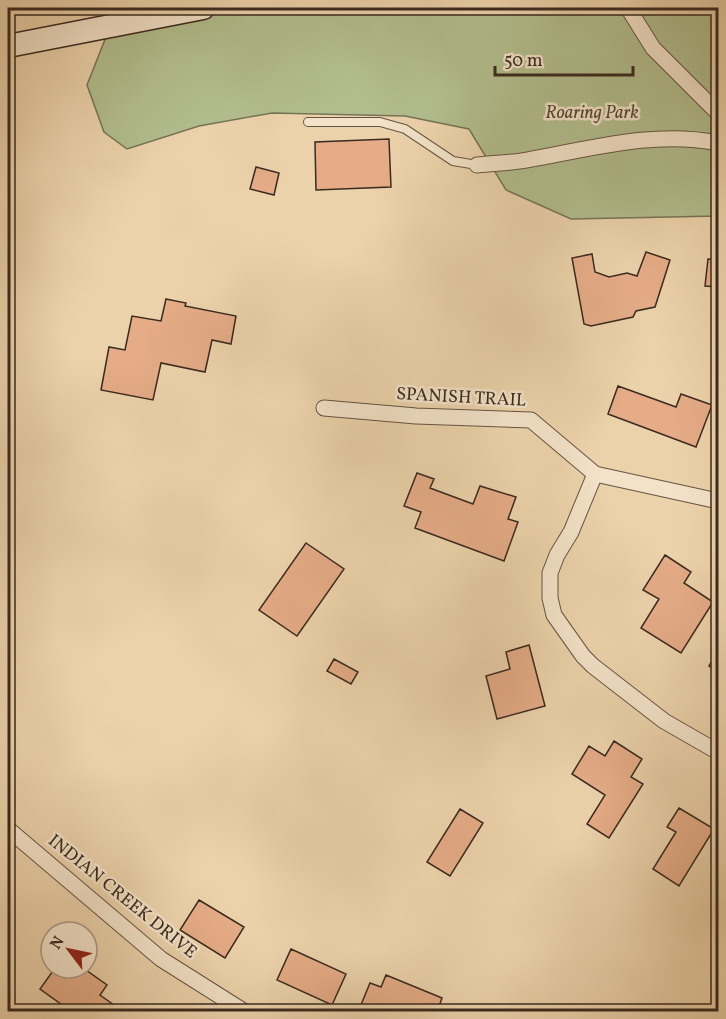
<svg xmlns="http://www.w3.org/2000/svg" width="726" height="1019" viewBox="0 0 726 1019" font-family="Vollkorn,serif">
	<style>
		.green { fill: #b2bd8d; stroke: #767456; stroke-width: 1.5 }
		.building { fill: #e5ac87; stroke: #3a2a1f; stroke-width: 1.5 }
		.lines { fill: none; stroke-linecap: round; stroke-linejoin: round }
		.lane-casing { stroke: #665442; stroke-width: 10 }
		.street-casing { stroke: #665442; stroke-width: 17 }
		.secondary-casing { stroke: #3a2a1f; stroke-width: 25 }
		.lane { stroke: #f3e2c8; stroke-width: 8 }
		.street { stroke: #f3e2c8; stroke-width: 15 }
		.secondary { stroke: #f3e2c8; stroke-width: 22 }
		.labels { text-anchor: middle; dominant-baseline: central; stroke-width: 5; stroke-linejoin: round; paint-order: stroke }
		.park-label { font-size: 18px; font-style: italic; fill: #524735; stroke: #f3e2c8 }
		.street-label { font-size: 18px; fill: #3a2a1f; stroke: #f3e2c8 }
	</style>
	<rect width="100%" height="100%" fill="#ecd2ab"/>
	<filter id="stains"><feTurbulence type="fractalNoise" baseFrequency=".00333" numOctaves="4"/><feColorMatrix values="0 0 0 0 .2 0 0 0 0 .09 0 0 0 0 .02 0 0 0 .5 -.17"/></filter>
	<radialGradient id="worn" r=".72"><stop offset=".6" stop-color="#630" stop-opacity="0"/><stop offset="1" stop-color="#630" stop-opacity=".3"/></radialGradient>
	<!-- green -->
	<path class="green" d="M 254,8 L 718,8 L 718,216 L 571,219 L 506,190 L 469,129 L 405,116 L 272,113 L 199,126 L 127,149 L 104,132 L 87,85 L 108,32 Z"/>
	<!-- building -->
	<path class="building" d="M 389,139 L 391,187 L 316,190 L 315,142 Z
		M 256,167 L 279,173 L 274,195 L 250,189 Z
		M 646,252 L 670,260 L 655,307 L 636,311 L 633,317 L 591,326 L 584,324 L 572,258 L 592,254 L 595,272 L 609,277 L 627,273 L 637,276 Z
		M 708,259 L 718,260 L 718,287 L 705,286 Z
		M 166,299 L 186,303 L 185,306 L 236,316 L 231,344 L 212,340 L 205,372 L 161,363 L 153,400 L 101,390 L 109,347 L 125,350 L 132,316 L 161,321 Z
		M 618,386 L 676,407 L 681,394 L 712,405 L 696,447 L 608,414 Z
		M 417,473 L 434,479 L 430,488 L 473,504 L 480,486 L 516,497 L 508,519 L 518,522 L 504,561 L 415,528 L 421,512 L 404,506 Z
		M 306,543 L 344,569 L 297,636 L 259,610 Z
		M 665,555 L 691,572 L 684,583 L 713,602 L 681,653 L 641,628 L 659,599 L 643,590 Z
		M 529,645 L 545,706 L 497,719 L 486,676 L 510,669 L 506,652 Z
		M 718,650 L 718,672 L 709,666 Z
		M 334,659 L 358,672 L 351,684 L 327,671 Z
		M 614,741 L 642,759 L 631,777 L 643,784 L 609,838 L 587,824 L 605,795 L 572,774 L 589,746 L 605,756 Z
		M 679,808 L 714,829 L 679,886 L 653,869 L 676,832 L 667,827 Z
		M 460,809 L 483,823 L 450,876 L 427,862 Z
		M 199,900 L 244,927 L 225,958 L 180,930 Z
		M 291,949 L 346,974 L 332,1005 L 277,980 Z
		M 55,968 L 83,968 L 107,985 L 100,995 L 121,1010 L 72,1012 L 40,989 Z
		M 386,975 L 442,998 L 437,1012 L 358,1012 L 370,983 L 381,987 Z"/>
	<g class="lines">
		<!-- lane casing -->
		<g class="lane-casing">
			<path id="lane" d="M 308,122 L 380,122 L 405,129 L 453,161 L 477,165"/>
		</g>
		<!-- street casing -->
		<g class="street-casing">
			<path id="street" d="M 628,8 L 653,48 L 718,113
				M 477,165 C 493,163 511,163 527,160 C 590,149 654,130 718,143
				M 324,408 L 416,416 L 531,420 L 595,474 L 718,501
				M 595,474 L 571,532 L 557,555 L 550,573 L 550,598 L 554,615 L 583,656 L 593,666 L 664,721 L 718,752
				M 8,829 L 161,959 L 245,1012"/>
		</g>
		<!-- secondary casing -->
		<g class="secondary-casing">
			<path id="secondary" d="M 8,46 L 203,8"/>
		</g>
		<!-- lane -->
		<use href="#lane" class="lane"/>
		<!-- street -->
		<use href="#street" class="street"/>
		<!-- secondary -->
		<use href="#secondary" class="secondary"/>
	</g>
	<g class="labels">
		<!-- park labels -->
		<g class="park-label">
			<text x="592" y="113">Roaring Park</text>
		</g>
		<!-- street labels -->
		<g class="street-label">
			<text transform="translate(461 398) rotate(3)">SPANISH TRAIL</text>
			<text transform="translate(122 897) rotate(39)">INDIAN CREEK DRIVE</text>
		</g>
	</g>
	<!-- margin -->
	<rect width="726" height="1019" fill="none" stroke="#ecd2ab" stroke-width="30"/>
	<rect x="9" y="9" width="708" height="1001" fill="none" stroke="#3a2a1f" stroke-width="3"/>
	<rect x="15" y="15" width="696" height="989" fill="none" stroke="#3a2a1f" stroke-width="1.5"/>
	<!-- north arrow -->
	<g transform="translate(69 950) rotate(302)"><circle r="28" fill="#f3e2c8" stroke="#a99884" stroke-width="1.5"/>
	<path d="M0-4.5L10 22L0 15L-10 22Z" fill="#8f2418"/>
	<text y="-9" font-size="16" font-weight="bold" text-anchor="middle" fill="#3a2a1f">N</text>
	</g>
	<!-- scale -->
	<path d="M495 66v9h138v-9" fill="none" stroke="#3a2a1f" stroke-width="3"/>
	<text x="504" y="66" font-size="18" fill="#3a2a1f" stroke="#f3e2c8" stroke-width="4.5" paint-order="stroke">50 m</text>
	<rect width="100%" height="100%" filter="url(#stains)"/>
	<rect width="100%" height="100%" fill="url(#worn)"/>
</svg>
